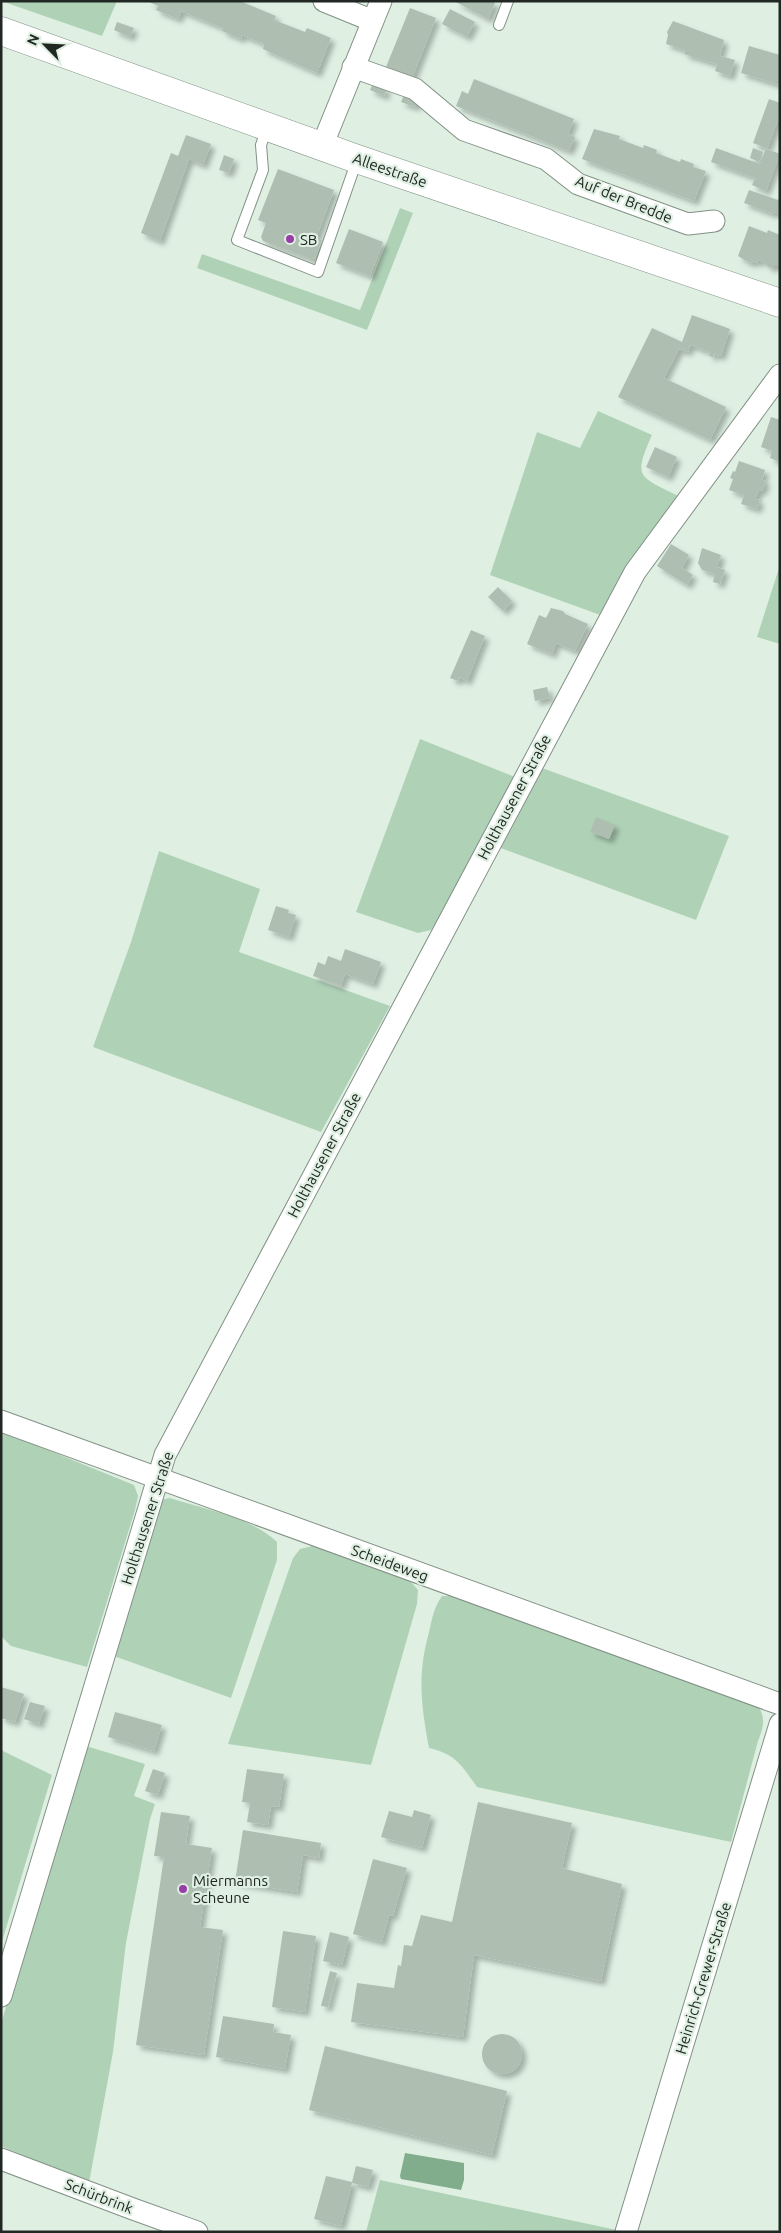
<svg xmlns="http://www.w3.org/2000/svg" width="781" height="2233" viewBox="0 0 781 2233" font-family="Ubuntu,sans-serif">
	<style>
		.green { fill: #afd2b7 }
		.water { fill: #81ad8c }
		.building { fill: #aebeb1; filter: url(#shadow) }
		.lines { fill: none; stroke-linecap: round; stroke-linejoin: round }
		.service-casing { stroke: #829186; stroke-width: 12 }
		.minor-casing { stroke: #829186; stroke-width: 23 }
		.secondary-casing { stroke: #829186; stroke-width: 29 }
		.service { stroke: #fff; stroke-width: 10 }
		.minor { stroke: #fff; stroke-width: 21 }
		.secondary { stroke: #fff; stroke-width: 28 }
		.poi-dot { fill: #993da7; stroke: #dff0e3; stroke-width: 2 }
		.labels { text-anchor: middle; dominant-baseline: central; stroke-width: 4.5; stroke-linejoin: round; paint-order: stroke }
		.street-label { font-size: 15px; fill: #212722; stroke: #dff0e3 }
		.poi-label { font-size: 15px; fill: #212722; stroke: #dff0e3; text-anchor: start }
	</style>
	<defs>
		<filter id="shadow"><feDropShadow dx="4.5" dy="4.5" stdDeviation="2.5" flood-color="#0004"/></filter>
	</defs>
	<rect width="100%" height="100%" fill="#dff0e3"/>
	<!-- green -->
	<path class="green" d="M 1,1 L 117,1 L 102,36 Z
		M 400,208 L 413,213 L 367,330 L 197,268 L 202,254 L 360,310 Z
		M 598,411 L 652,435 C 633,478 638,476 678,496 L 636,555 L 603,616 L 490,575 L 537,432 L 580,448 Z
		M 780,565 L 780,644 L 757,637 Z
		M 420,739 L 515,777 L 438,920 L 431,930 L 418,933 L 356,912 Z
		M 542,768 L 729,836 L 696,920 L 498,847 Z
		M 159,851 L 260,889 L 239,952 L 390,1006 L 321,1132 L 93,1047 L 131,942 Z
		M 1,1431 L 134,1485 L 138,1496 L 135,1510 L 87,1667 L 11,1646 L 1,1636 Z
		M 170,1498 C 206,1510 249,1516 277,1542 L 277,1560 L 231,1698 L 111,1655 L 160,1500 Z
		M 312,1546 L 324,1548 L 411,1582 L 418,1590 L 417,1604 L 371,1765 L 228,1744 L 293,1558 L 300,1549 Z
		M 442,1596 L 453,1596 L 757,1704 C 766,1717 764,1727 758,1741 L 731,1842 L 477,1787 C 462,1766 456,1754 429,1748 C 421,1704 417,1676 429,1632 C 432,1619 434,1607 442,1596 Z
		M 83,1745 L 145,1764 L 134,1796 L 155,1804 L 150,1819 L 126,1943 L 113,2052 L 89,2183 L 1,2146 L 1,2024 Z
		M 1,1750 L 52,1775 L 1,1945 Z
		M 380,2180 L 617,2230 L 366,2232 Z"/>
	<!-- water -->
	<path class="water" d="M 405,2153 L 464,2163 L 464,2180 L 461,2190 L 401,2179 L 400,2176 Z"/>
	<!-- building -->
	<path class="building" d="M 147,1 L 240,1 L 276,16 L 274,20 L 305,32 L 307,28 L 331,38 L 317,73 L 263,49 L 264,44 L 242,35 L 241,39 L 222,31 L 223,28 L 181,11 L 178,19 L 156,10 L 158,6 Z
		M 454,1 L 492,1 L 495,3 L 488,19 Z
		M 410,8 L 436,18 L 412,78 L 386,67 Z
		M 450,9 L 475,22 L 467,37 L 442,24 Z
		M 673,21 L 724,40 L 720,56 L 735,60 L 730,76 L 715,71 L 717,64 L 684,54 L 685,50 L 666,44 L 668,35 L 667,32 Z
		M 117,22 L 134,28 L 130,37 L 114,30 Z
		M 749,46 L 780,55 L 780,85 L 741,73 Z
		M 474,79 L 574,119 L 568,134 L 575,137 L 569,151 L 456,106 L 462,91 L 468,94 Z
		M 373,83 L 387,89 L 384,96 L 370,90 Z
		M 404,95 L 418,100 L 415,107 L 401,102 Z
		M 769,99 L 780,103 L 780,115 L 767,149 L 780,154 L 766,191 L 752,185 L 755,178 L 711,162 L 716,148 L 760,164 L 766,148 L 753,143 Z
		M 594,129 L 620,136 L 619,139 L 643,148 L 644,145 L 657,150 L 656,153 L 680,162 L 681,159 L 694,164 L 693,167 L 706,171 L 694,201 L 582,159 Z
		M 186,135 L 211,144 L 203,165 L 189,159 L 160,241 L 141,233 L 171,153 L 178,156 Z
		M 753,148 L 763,152 L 759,162 L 750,158 Z
		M 224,155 L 234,159 L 229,173 L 219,170 Z
		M 278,169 L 334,190 L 316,238 L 322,240 L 315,258 L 311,259 L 263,241 L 261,237 L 266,223 L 258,220 Z
		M 749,190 L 778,200 L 780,196 L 780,214 L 774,212 L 773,214 L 744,203 Z
		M 749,226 L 767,233 L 768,230 L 780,235 L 780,266 L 773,266 L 771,268 L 767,266 L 766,263 L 758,260 L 757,263 L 753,261 L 750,263 L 738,256 Z
		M 349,229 L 383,242 L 370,276 L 336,263 Z
		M 692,315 L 730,329 L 721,356 L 714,354 L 713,357 L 709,356 L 710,352 L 690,345 L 688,352 L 679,349 L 664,378 L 726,407 L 710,440 L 618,397 L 652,328 L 682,342 Z
		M 771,417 L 780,420 L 780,462 L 770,458 L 772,451 L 761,447 Z
		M 655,447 L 677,457 L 668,477 L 646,467 Z
		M 739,461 L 765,470 L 762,480 L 766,481 L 762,491 L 759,490 L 755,499 L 760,500 L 757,509 L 741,504 L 744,495 L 729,490 L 733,479 L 730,478 L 733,471 L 735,472 Z
		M 671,544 L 689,555 L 682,568 L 693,575 L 687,585 L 657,566 Z
		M 702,548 L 721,555 L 717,567 L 725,570 L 720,584 L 713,582 L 715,574 L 702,570 L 698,563 Z
		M 498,587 L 512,601 L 503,611 L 488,597 Z
		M 551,608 L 563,611 L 565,614 L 588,624 L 575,651 L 556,643 L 552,654 L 527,644 L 539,615 L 546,618 Z
		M 471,630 L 485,636 L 467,681 L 459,677 L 458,681 L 450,678 Z
		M 547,687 L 550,698 L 535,701 L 533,690 Z
		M 596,817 L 615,825 L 609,839 L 590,832 Z
		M 276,906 L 289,910 L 288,913 L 296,915 L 289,937 L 268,930 Z
		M 345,949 L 381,962 L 373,984 L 345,974 L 341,986 L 313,976 L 318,962 L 325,965 L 328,956 L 341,961 Z
		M 1,1687 L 24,1694 L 15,1722 L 1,1718 Z
		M 30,1702 L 45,1706 L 39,1724 L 24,1719 Z
		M 115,1712 L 162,1725 L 154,1751 L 108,1737 Z
		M 153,1769 L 165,1773 L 158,1795 L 145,1791 Z
		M 247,1769 L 284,1774 L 279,1807 L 271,1806 L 268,1825 L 247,1822 L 250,1803 L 242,1802 Z
		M 478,1802 L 572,1823 L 562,1868 L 622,1884 L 601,1981 L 474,1955 L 463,2037 L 351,2022 L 357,1983 L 394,1988 L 398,1965 L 401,1966 L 404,1945 L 412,1946 L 421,1915 L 452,1922 Z
		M 414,1810 L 431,1815 L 422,1848 L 381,1837 L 389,1811 L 412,1817 Z
		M 161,1812 L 190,1816 L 186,1844 L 212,1848 L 200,1927 L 223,1930 L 204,2055 L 136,2045 L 164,1857 L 154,1856 Z
		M 243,1830 L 321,1843 L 319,1858 L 303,1855 L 297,1892 L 235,1882 Z
		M 373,1859 L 407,1868 L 393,1916 L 389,1915 L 382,1942 L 353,1934 Z
		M 283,1931 L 316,1936 L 305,2012 L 272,2007 Z
		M 330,1932 L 349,1937 L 342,1965 L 323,1961 Z
		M 330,1971 L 337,1973 L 328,2007 L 321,2006 Z
		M 223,2016 L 274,2024 L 273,2032 L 291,2035 L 285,2069 L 216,2057 Z
		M482 2054a20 20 0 1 1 40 0a20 20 0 1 1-40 0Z
		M 325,2046 L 507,2091 L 492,2155 L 309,2110 Z
		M 356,2166 L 373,2170 L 368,2187 L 352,2183 L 341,2226 L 314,2219 L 326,2176 L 352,2182 Z"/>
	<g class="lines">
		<!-- service casing -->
		<g class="service-casing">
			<path id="service" d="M 499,25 L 508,1
				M 267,128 L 261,145 L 263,170 L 237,240 L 318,272 L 357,160"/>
		</g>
		<!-- minor casing -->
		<g class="minor-casing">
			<path id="minor" d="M 324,1 L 373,21
				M 353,67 L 415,89 L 464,130 L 546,159 L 578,184 L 688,224 L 714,221
				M 322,146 L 381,1
				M 1,1421 L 780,1704
				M 1,1996 L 165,1455 L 635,572 L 780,375
				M 1,2159 L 133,2209 L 197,2232
				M 626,2232 L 780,1724"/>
		</g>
		<!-- secondary casing -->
		<g class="secondary-casing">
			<path id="secondary" d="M 1,31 L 357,159 L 780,303"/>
		</g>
		<!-- service -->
		<use href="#service" class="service"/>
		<!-- minor -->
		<use href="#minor" class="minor"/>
		<!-- secondary -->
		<use href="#secondary" class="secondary"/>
	</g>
	<!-- markers -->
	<g class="poi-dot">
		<circle cx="290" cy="239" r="5"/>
		<circle cx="183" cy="1889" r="5"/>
	</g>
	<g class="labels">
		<!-- street labels -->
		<g class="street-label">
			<text transform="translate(390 170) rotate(19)">Alleestraße</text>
			<text transform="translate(624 199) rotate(22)">Auf der Bredde</text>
			<text transform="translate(514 797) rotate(-62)">Holthausener Straße</text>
			<text transform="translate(324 1155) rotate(-62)">Holthausener Straße</text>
			<text transform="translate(147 1518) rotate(-72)">Holthausener Straße</text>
			<text transform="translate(390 1563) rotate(20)">Scheideweg</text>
			<text transform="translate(703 1978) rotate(-73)">Heinrich-Grewer-Straße</text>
			<text transform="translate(99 2196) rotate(21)">Schürbrink</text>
		</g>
		<!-- poi labels -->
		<g class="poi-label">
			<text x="300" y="239">SB</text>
			<text x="193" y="1880">Miermanns<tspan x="193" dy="17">Scheune</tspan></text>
		</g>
	</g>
	<!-- border -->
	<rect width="781" height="2233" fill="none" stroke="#212722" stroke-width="5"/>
	<!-- north arrow -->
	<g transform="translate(45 45) rotate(294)" stroke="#dff0e3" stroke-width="4" paint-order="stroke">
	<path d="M0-4L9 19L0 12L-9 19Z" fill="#212722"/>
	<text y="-8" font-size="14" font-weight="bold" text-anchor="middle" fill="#212722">N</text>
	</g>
</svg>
